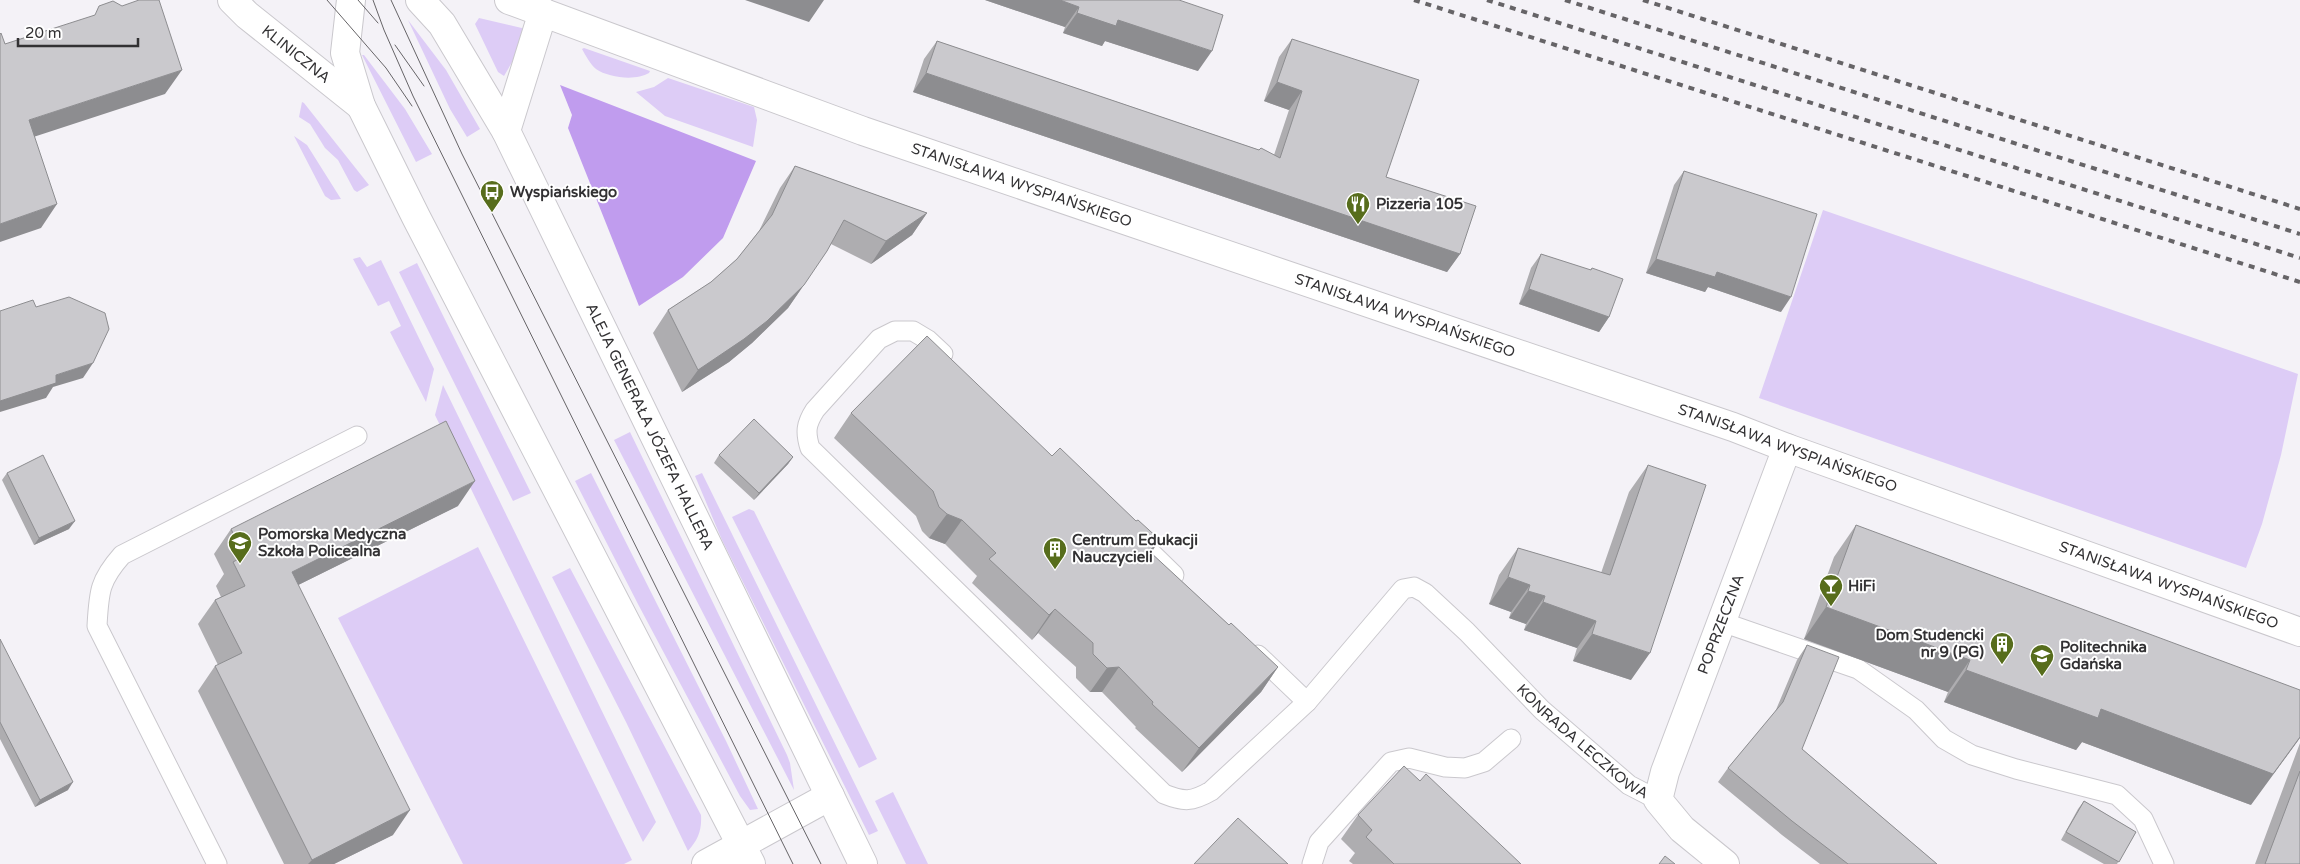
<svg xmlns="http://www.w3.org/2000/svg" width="2300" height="864" viewBox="0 0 2300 864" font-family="'Varela Round',sans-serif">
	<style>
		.green { fill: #ddccf6 }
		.forest { fill: #c09cee }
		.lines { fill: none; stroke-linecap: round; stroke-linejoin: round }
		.lane-casing { stroke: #cac8cd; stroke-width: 21 }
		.street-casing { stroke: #cac8cd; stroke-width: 30 }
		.secondary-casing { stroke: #cac8cd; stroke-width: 30 }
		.lane { stroke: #fff; stroke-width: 19 }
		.street { stroke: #fff; stroke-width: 28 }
		.secondary { stroke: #fff; stroke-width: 28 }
		.tram { stroke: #666467; stroke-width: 1 }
		.rail { stroke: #666467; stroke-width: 4; stroke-dasharray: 6 6; stroke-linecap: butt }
		.wall { fill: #aeadb0 }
		.shaded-wall { fill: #8d8d90 }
		.building { fill: #cac9cd; stroke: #8d8d90 }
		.labels { text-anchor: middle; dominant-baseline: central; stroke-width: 4; stroke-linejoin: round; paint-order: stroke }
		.street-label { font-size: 15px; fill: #323133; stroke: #fff }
		.poi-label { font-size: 15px; font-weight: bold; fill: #323133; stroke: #fff; text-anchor: start }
	</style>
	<rect width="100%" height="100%" fill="#f4f2f7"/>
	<!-- green -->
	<path class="green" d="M 479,18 L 526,29 L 522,45 L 504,76 L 498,72 L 475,24 Z
		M 408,20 L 446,70 L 480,129 L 467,137 L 450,109 Z
		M 584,48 L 650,71 L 649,73 C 636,81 609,78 596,69 C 590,64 586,56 582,49 Z
		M 362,55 L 364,55 L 405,109 L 432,154 L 416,162 Z
		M 668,78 L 754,107 L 757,120 L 753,147 L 665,116 L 636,92 L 654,87 Z
		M 302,102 L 304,103 L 369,185 L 357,192 L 354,190 L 338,160 L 325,148 L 310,124 L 299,117 Z
		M 294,136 L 307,145 L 341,199 L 331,200 L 325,196 Z
		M 1823,210 L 2298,374 L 2281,455 L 2262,524 L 2246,568 L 1759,398 Z
		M 360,257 L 367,267 L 381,260 L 434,369 L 426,402 L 390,332 L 401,326 L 389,301 L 378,306 L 353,259 Z
		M 417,263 L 531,493 L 513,501 L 399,272 Z
		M 443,385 L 656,822 L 643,842 L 435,415 Z
		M 630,432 L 787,755 L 790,763 L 794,790 L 614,440 Z
		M 591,473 L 726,741 L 758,809 L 750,810 L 740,796 L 639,606 L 575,481 Z
		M 702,473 L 878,831 L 869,835 L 722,540 L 695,476 Z
		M 749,509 L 754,511 L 877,759 L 859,768 L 732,517 Z
		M 478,547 L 632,860 L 624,864 L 463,864 L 338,618 Z
		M 570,568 L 701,815 C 702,830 698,840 688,851 L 626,722 L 552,577 Z
		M 893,792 L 928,864 L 906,864 L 875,801 Z"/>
	<!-- forest -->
	<path class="forest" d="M 560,85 L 756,161 L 723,238 L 683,277 L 639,306 L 568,128 L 572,115 Z"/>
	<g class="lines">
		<!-- lane casing -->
		<g class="lane-casing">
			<g id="lane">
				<path id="s1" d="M 943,354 L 928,340 L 913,331 L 895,331 L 879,339 L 815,410 C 806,424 805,432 810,448 L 1164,794 C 1184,802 1192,802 1211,791 L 1307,702 L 1403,589 L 1414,587 L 1425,593 L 1467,632 L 1542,710 L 1629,785 L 1658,800"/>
				<path d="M 1133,535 L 1174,575"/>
				<path d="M 1722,622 L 1858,669 L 1916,710 L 1944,739 L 1972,755 L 2016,769 L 2117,795 L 2143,819 L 2164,864"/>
				<path d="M 1258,655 L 1307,702"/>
				<path d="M 217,864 L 97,626 C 99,592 99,581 122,555 L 357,436"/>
				<path d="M 1312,864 L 1319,842 L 1391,762 L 1409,758 L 1445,767 L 1465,768 L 1484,762 L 1511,739"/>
			</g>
		</g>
		<!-- street casing -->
		<g class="street-casing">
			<g id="street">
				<path id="s2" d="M 509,0 L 863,131 L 1733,427 L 1787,448 L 2300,632"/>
				<path d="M 706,864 L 830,796"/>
				<path id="s3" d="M 1725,864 L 1682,829 L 1658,800 L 1665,772 L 1787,448"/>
			</g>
		</g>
		<!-- secondary casing -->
		<g class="secondary-casing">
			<g id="secondary">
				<path id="s4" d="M 232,0 L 247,15 L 361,106"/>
				<path d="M 351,0 L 345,53 L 361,106 L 416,217 L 751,864"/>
				<path id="s5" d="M 420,0 L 442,24 L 506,131 L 863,864"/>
				<path d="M 506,131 L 543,12"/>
			</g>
		</g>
		<!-- lane -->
		<use href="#lane" class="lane"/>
		<!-- street -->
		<use href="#street" class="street"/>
		<!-- secondary -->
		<use href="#secondary" class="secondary"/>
		<!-- tram -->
		<path class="tram" d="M 327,0 L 386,68 L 412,106
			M 358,0 L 378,23
			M 373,0 L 384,30 L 413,96 L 793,864
			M 391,0 L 462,154 L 821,864
			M 395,45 L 424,86"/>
		<!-- rail -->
		<path class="rail" d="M 1414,0 L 2300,282
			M 1487,0 L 2300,258
			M 1565,0 L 2300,234
			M 1643,0 L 2300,209"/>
	</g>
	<!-- wall -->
	<path class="wall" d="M 985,0 L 1179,0 L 1198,71 L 1105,41 L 1102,46 L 1063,33 L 1065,27 Z
		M 1292,39 L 1386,177 L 1460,254 L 1447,272 L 913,92 L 924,59 L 937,41 L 1274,155 L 1289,110 L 1264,101 L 1279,57 Z
		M 795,166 L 927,213 L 912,235 L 871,264 L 831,244 L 788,308 L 752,343 L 729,362 L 682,392 L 653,333 L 668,310 L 711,282 L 737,259 L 759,231 L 780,188 Z
		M 1684,171 L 1781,312 L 1708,287 L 1705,292 L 1646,273 L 1674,185 Z
		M 1541,254 L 1590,270 L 1592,268 L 1609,317 L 1599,332 L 1519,304 L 1531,268 Z
		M 851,413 L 1151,553 L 1229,625 L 1278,667 L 1261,692 L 1182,772 L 1135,728 L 1136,727 L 1102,692 L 1090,692 L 1076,678 L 1076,667 L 1038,633 L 1032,640 L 972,583 L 977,576 L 945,544 L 929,538 L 922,531 L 916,516 L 834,438 Z
		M 719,455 L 793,457 L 788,464 L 754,500 L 714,463 Z
		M 1648,465 L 1631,680 L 1573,661 L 1577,648 L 1524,630 L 1526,624 L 1509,618 L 1511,612 L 1489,604 L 1499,575 L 1518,548 L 1601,573 L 1629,492 Z
		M 7,473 L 69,529 L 34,545 L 2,480 Z
		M 458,506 L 298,585 L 393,835 L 334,864 L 284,864 L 198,691 L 215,666 L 218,665 L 198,624 L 215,600 L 221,597 L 216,586 L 224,574 L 214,554 L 231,529 Z
		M 1856,525 L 2251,805 L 2082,742 L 2076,750 L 1944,702 L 1948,692 L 1804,639 L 1834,557 Z
		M 0,639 L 68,790 L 35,807 L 0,739 Z
		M 1807,645 L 1802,749 L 1937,864 L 1820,864 L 1782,835 L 1718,782 L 1728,768 L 1775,712 L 1797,660 Z
		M 2300,743 L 2300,864 L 2255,864 Z
		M 1420,781 L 1521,864 L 1353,864 L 1349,861 L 1355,853 L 1341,839 L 1358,815 Z
		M 2084,801 L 2136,832 L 2117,864 L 2104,864 L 2061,840 L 2078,809 Z"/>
	<!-- shaded-wall -->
	<path class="shaded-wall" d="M 745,0 L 824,0 L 809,22 Z
		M 985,0 L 1060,0 L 1079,7 L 1065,27 Z
		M 1077,13 L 1118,20 L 1212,51 L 1198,71 L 1105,41 L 1102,46 L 1063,33 Z
		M 182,70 L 165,94 L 12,144 L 29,120 Z
		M 926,73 L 1460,254 L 1447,272 L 913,92 Z
		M 1277,82 L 1302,91 L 1289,110 L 1264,101 Z
		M 57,204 L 41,228 L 0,242 L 0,224 Z
		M 927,213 L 912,235 L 871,264 L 886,241 Z
		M 1656,259 L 1717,272 L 1791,297 L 1781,312 L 1708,287 L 1705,292 L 1646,273 Z
		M 804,285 L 788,308 L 752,343 L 729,362 L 682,392 L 698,370 Z
		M 1529,289 L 1609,317 L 1599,332 L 1519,304 Z
		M 93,363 L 83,378 L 53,387 L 46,398 L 0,412 L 0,401 L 56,375 Z
		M 793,457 L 788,464 L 754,500 L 759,493 Z
		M 475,481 L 458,506 L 274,597 L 292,572 Z
		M 947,514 L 962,520 L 945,544 L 929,538 Z
		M 75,521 L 69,529 L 34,545 L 39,538 Z
		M 1160,540 L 1143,564 L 1149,551 Z
		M 1508,577 L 1530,585 L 1511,612 L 1489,604 Z
		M 1528,591 L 1545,596 L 1526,624 L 1509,618 Z
		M 1543,602 L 1596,621 L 1577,648 L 1524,630 Z
		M 1826,607 L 1970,660 L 1948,692 L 1804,639 Z
		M 1055,609 L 1038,633 L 1032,640 L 1049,615 Z
		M 1592,634 L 1650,653 L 1631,680 L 1573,661 Z
		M 1119,667 L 1102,692 L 1090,692 L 1107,668 Z
		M 1278,667 L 1261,692 L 1182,772 L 1199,748 Z
		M 1966,670 L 2101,709 L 2300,737 L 2300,738 L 2251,805 L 2082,742 L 2076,750 L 1944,702 Z
		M 73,782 L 68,790 L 35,807 L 40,800 Z
		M 410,810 L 393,835 L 334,864 L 308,864 L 312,860 Z"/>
	<!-- building -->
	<path class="building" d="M 139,0 L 159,0 L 182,70 L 29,120 L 57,204 L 0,224 L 0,34 L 1,33 L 5,44 L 95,15 L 99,6 L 113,1 L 122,6 Z
		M 1060,0 L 1179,0 L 1223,15 L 1212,51 L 1118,20 L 1116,26 L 1077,13 L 1079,7 Z
		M 1292,39 L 1419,80 L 1386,177 L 1476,206 L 1460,254 L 926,73 L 937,41 L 1259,150 L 1261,148 L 1280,158 L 1302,91 L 1277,82 Z
		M 795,166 L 927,213 L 886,241 L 844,220 L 827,251 L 804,285 L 767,321 L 744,339 L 698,370 L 668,310 L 711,282 L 737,259 L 772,215 Z
		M 1684,171 L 1817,214 L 1791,297 L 1717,272 L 1715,277 L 1656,259 Z
		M 1541,254 L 1591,270 L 1592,268 L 1623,279 L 1609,317 L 1529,289 Z
		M 69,297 L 105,313 L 109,329 L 93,363 L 56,375 L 56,383 L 0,401 L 0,311 L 33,300 L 36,307 Z
		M 927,336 L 1052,456 L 1060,448 L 1136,521 L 1138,520 L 1160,540 L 1149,551 L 1229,625 L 1231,623 L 1278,667 L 1199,748 L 1152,704 L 1153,702 L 1119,667 L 1107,668 L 1093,654 L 1093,643 L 1055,609 L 1049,615 L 989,559 L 996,553 L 962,520 L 947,514 L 939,507 L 933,491 L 851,413 Z
		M 754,419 L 793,457 L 759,493 L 719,455 Z
		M 446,421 L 475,481 L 292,572 L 410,810 L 312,860 L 215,666 L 242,653 L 215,600 L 245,586 L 233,562 L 244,556 L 231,529 Z
		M 43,455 L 75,521 L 39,538 L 7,473 Z
		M 1648,465 L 1706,485 L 1650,653 L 1592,634 L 1596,621 L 1543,602 L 1545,596 L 1528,591 L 1530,585 L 1508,577 L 1518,548 L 1610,575 Z
		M 1856,525 L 2300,690 L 2300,737 L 2273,774 L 2101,709 L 2098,718 L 1966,670 L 1970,660 L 1826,607 Z
		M 0,639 L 73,782 L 40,800 L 0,722 Z
		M 1807,645 L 1839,657 L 1802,749 L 1937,864 L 1848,864 L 1792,821 L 1728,768 L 1783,702 Z
		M 1404,766 L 1420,781 L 1426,774 L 1521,864 L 1394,864 L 1366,837 L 1372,830 L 1358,815 Z
		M 2300,771 L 2300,864 L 2265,864 Z
		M 2084,801 L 2136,832 L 2119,862 L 2066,832 Z
		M 1238,818 L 1288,864 L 1194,864 Z
		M 1665,856 L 1675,864 L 1659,864 Z"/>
	<!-- icons -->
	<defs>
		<g id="bus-pin" transform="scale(1.25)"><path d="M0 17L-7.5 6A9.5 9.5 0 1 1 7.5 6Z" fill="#576d1c" stroke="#fff"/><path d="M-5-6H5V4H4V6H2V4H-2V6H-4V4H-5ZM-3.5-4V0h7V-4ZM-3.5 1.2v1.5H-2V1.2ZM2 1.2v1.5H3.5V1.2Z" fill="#fff"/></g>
		<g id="restaurant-pin" transform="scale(1.25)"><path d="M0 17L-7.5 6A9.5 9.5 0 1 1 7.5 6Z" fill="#576d1c" stroke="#fff"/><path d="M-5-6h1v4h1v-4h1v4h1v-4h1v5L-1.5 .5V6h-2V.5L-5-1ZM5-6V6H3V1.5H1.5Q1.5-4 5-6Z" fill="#fff"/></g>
		<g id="university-pin" transform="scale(1.25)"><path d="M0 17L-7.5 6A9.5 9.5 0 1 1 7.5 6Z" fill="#576d1c" stroke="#fff"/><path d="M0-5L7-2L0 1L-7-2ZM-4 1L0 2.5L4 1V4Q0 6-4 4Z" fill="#fff"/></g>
		<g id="building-pin" transform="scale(1.25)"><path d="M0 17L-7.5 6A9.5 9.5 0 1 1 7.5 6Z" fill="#576d1c" stroke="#fff"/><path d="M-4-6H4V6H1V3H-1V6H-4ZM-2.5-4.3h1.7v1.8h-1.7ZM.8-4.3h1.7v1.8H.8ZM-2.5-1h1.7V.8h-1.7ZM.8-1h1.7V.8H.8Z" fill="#fff"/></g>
		<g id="bar-pin" transform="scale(1.25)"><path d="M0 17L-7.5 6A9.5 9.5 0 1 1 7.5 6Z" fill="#576d1c" stroke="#fff"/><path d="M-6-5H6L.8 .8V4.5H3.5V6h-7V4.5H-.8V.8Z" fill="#fff"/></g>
	</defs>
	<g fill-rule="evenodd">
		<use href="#bus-pin" x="492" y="192"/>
		<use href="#restaurant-pin" x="1358" y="204"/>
		<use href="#university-pin" x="240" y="543"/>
		<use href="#building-pin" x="1055" y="549"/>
		<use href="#bar-pin" x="1831" y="586"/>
		<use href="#building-pin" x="2002" y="644"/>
		<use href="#university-pin" x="2042" y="656"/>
	</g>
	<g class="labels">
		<!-- street labels -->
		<g class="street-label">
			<text stroke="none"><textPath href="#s4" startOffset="84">KLINICZNA</textPath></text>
			<text stroke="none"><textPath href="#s2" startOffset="545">STANISŁAWA WYSPIAŃSKIEGO</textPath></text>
			<text stroke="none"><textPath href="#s2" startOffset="950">STANISŁAWA WYSPIAŃSKIEGO</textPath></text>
			<text stroke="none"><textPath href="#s5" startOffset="486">ALEJA GENERAŁA JÓZEFA HALLERA</textPath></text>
			<text stroke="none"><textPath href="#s2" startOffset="1355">STANISŁAWA WYSPIAŃSKIEGO</textPath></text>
			<text stroke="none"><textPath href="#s2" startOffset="1760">STANISŁAWA WYSPIAŃSKIEGO</textPath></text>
			<text stroke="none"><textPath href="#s3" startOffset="280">POPRZECZNA</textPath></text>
			<text stroke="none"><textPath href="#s1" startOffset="1274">KONRADA LECZKOWA</textPath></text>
		</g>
		<!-- poi labels -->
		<g class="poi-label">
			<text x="510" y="192">Wyspiańskiego</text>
			<text x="1376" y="204">Pizzeria 105</text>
			<text x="258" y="534">Pomorska Medyczna<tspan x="258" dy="17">Szkoła Policealna</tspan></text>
			<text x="1072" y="540">Centrum Edukacji<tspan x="1072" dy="17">Nauczycieli</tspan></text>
			<text x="1848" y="586">HiFi</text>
			<text x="1984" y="635" text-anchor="end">Dom Studencki<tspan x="1984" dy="17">nr 9 (PG)</tspan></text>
			<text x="2060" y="647">Politechnika<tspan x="2060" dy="17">Gdańska</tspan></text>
		</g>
	</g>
	<!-- scale -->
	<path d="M18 38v8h120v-8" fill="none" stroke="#323133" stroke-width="2.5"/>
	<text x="25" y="38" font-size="15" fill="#323133" stroke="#ffffff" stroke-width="4" paint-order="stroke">20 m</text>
</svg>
